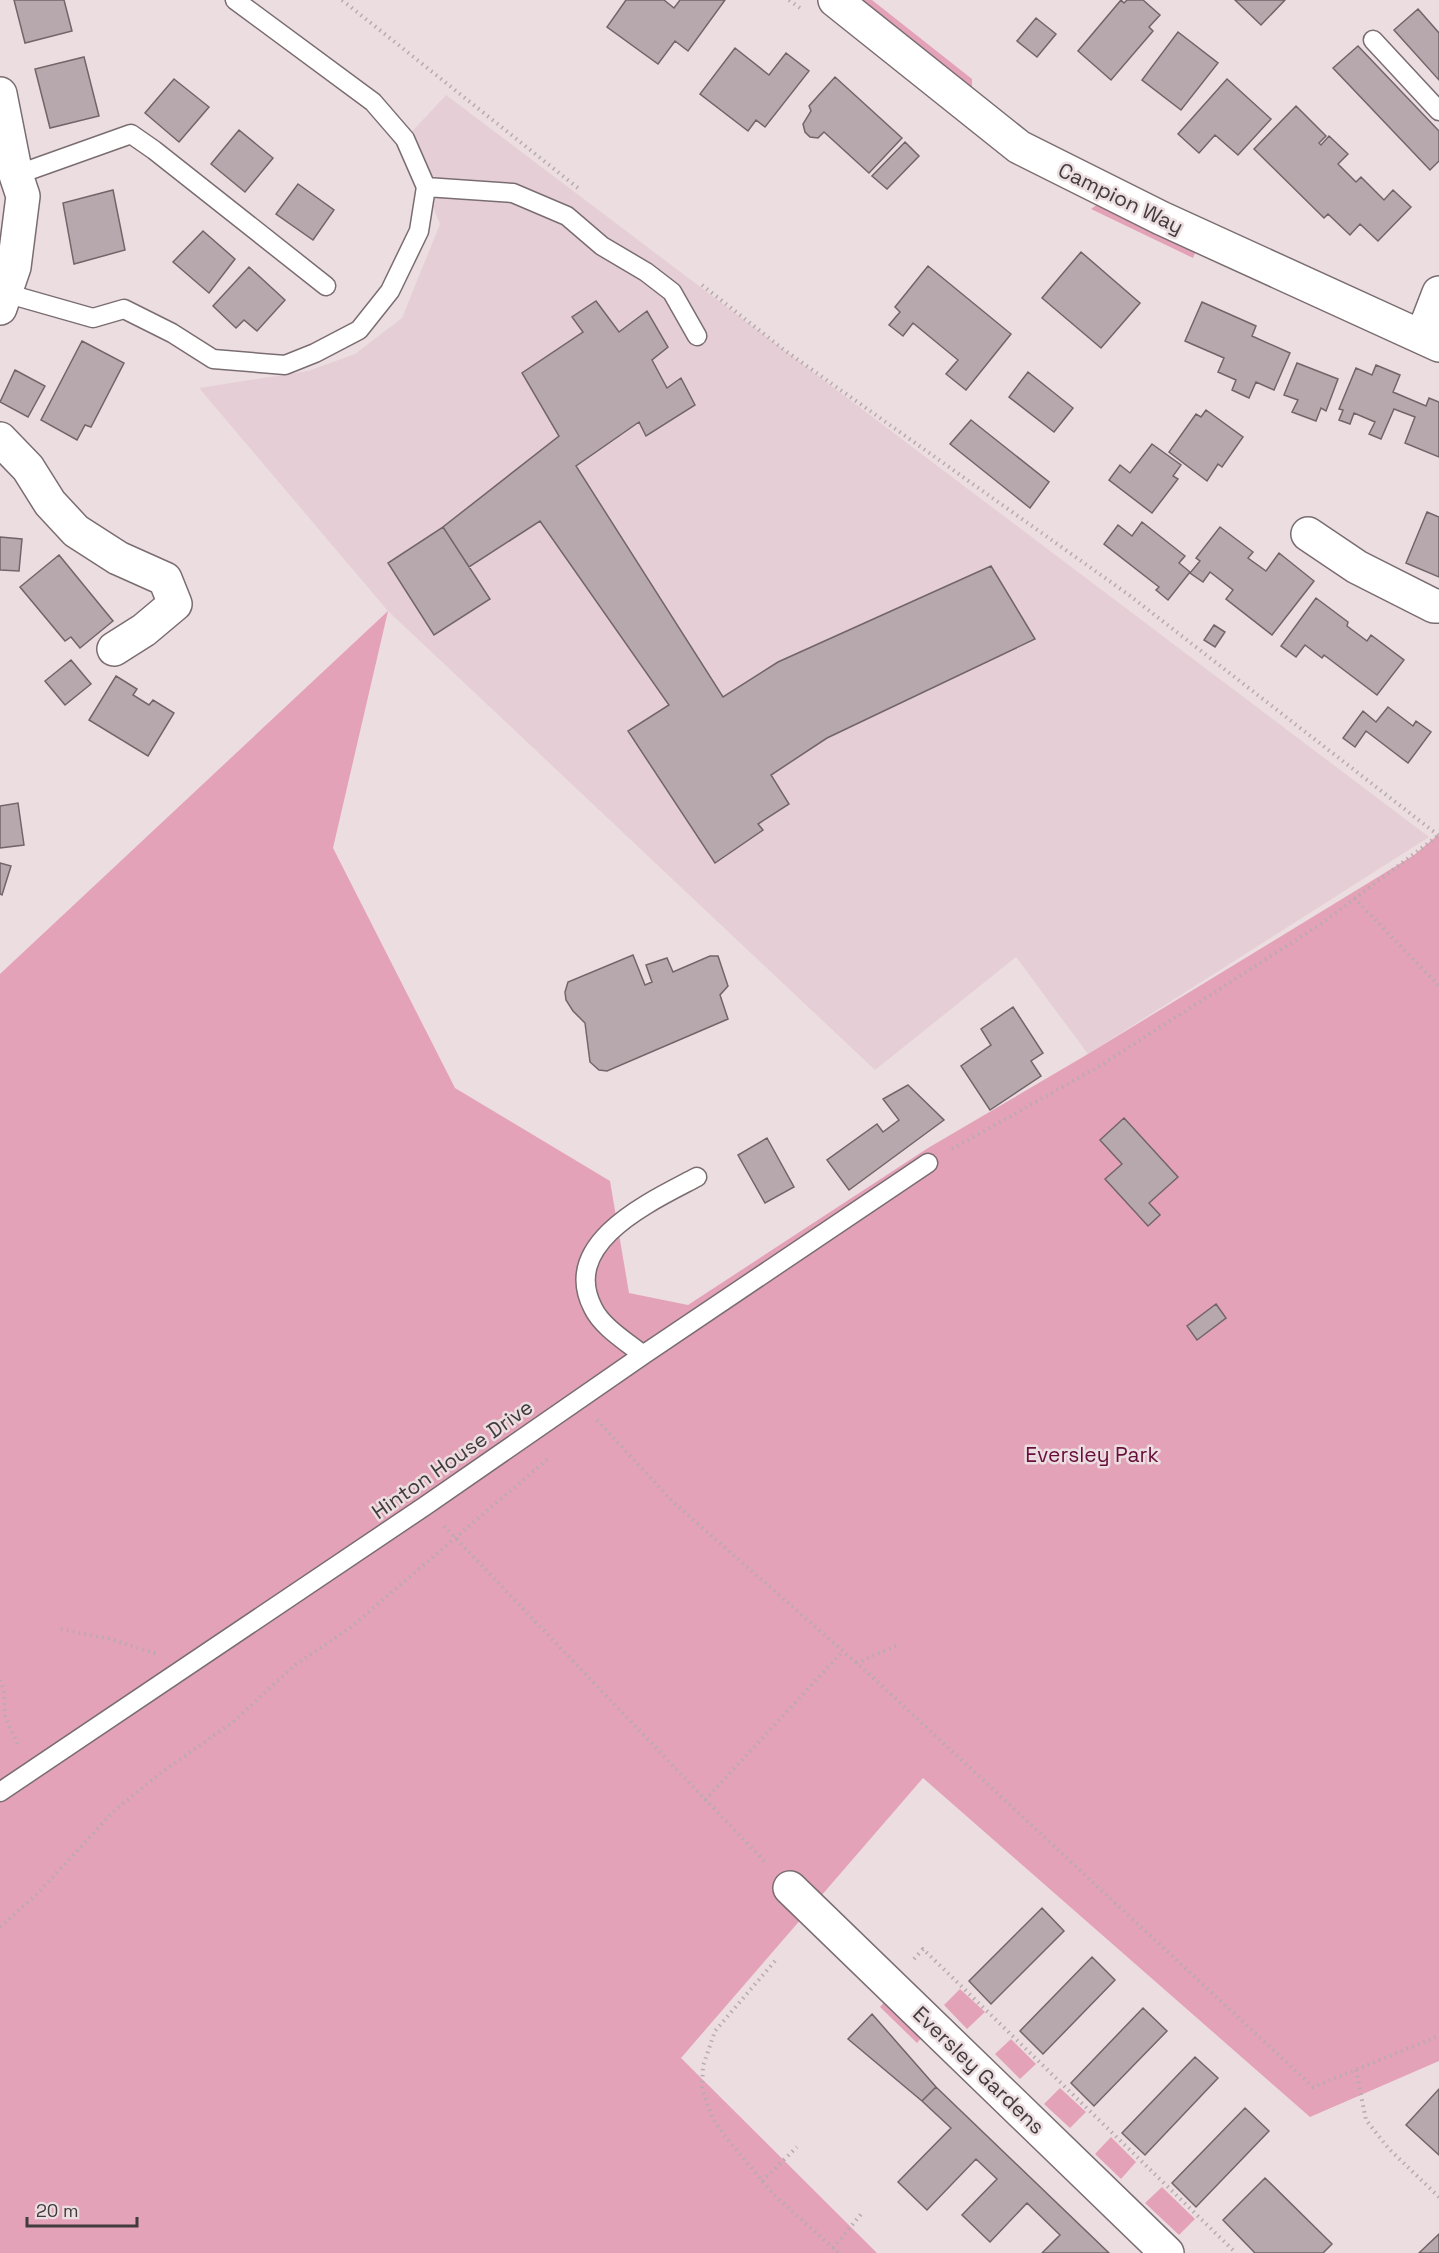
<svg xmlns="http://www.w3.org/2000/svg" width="1439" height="2253" viewBox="0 0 1439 2253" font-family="'Space Grotesk',sans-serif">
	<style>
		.built { fill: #e5ced5 }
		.green { fill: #e4a2b9 }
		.building { fill: #b7a8ad; stroke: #726569; stroke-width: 1.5 }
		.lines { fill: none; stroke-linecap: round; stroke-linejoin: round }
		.service-casing { stroke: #7a6d71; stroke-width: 21 }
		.minor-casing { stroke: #7a6d71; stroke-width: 36 }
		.path { stroke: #b7abae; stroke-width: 4; stroke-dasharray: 1.5 4.5; stroke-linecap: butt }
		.service { stroke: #fff; stroke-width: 18 }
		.minor { stroke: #fff; stroke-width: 33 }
		.labels { text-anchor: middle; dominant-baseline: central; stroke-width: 5; stroke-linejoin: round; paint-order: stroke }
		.street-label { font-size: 21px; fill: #413b3d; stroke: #ecdde1 }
		.park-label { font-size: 21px; fill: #670e3a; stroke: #ecdde1 }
	</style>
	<rect width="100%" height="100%" fill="#ecdde1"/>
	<!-- built -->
	<path class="built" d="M 446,95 L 1429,837 L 1088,1054 L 1016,957 L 875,1070 L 388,611 L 199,388 L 308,371 L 355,354 L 402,318 L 440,224 L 405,139 Z"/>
	<!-- green -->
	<path class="green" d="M 861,0 L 872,0 L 972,79 L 972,89 Z
		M 1098,204 L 1196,251 L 1193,258 L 1091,209 Z
		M 388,611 L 333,848 L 455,1088 L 610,1181 L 629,1293 L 688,1305 L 928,1148 L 1088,1054 L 1414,855 L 1439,834 L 1439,2061 L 1310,2117 L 923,1778 L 681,2058 L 877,2253 L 0,2253 L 0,974 Z
		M 960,1989 L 985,2012 L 967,2029 L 944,2005 Z
		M 886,2000 L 923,2036 L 917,2043 L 880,2007 Z
		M 1011,2039 L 1036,2064 L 1020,2079 L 995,2054 Z
		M 1060,2088 L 1086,2112 L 1070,2128 L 1044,2104 Z
		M 1111,2137 L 1136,2162 L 1121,2179 L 1095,2154 Z
		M 1162,2187 L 1195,2219 L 1179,2235 L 1145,2203 Z"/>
	<!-- building -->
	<path class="building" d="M 14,0 L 64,0 L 72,31 L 25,43 Z
		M 626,0 L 664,0 L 674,8 L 680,0 L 725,0 L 688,51 L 675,41 L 658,64 L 607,27 Z
		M 1121,0 L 1124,3 L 1127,0 L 1143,0 L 1160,15 L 1149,27 L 1153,31 L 1111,80 L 1078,51 Z
		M 1235,0 L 1285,0 L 1261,25 Z
		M 1418,9 L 1439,33 L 1439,80 L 1394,30 Z
		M 1036,18 L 1056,34 L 1037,57 L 1017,41 Z
		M 1178,32 L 1218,63 L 1181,110 L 1142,80 Z
		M 1358,46 L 1439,131 L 1439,161 L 1430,170 L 1333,68 Z
		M 735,48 L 769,75 L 786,53 L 809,71 L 765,127 L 756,120 L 748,131 L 700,94 Z
		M 84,57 L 99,116 L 50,128 L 35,69 Z
		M 835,77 L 902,138 L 869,173 L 824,132 L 818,138 L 810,137 L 805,132 L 803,124 L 811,111 L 809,106 Z
		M 174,79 L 209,107 L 179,142 L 145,113 Z
		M 1227,79 L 1271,119 L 1238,155 L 1215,135 L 1199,153 L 1178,134 Z
		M 1296,106 L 1326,136 L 1319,143 L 1321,145 L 1329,136 L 1348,154 L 1338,164 L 1356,182 L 1361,177 L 1384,200 L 1393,190 L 1411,207 L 1378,241 L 1360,224 L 1350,235 L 1328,214 L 1324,218 L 1254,149 Z
		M 239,130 L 273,158 L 245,192 L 211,164 Z
		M 905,142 L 919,156 L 887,189 L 872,176 Z
		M 298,184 L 334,210 L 313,240 L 276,214 Z
		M 113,190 L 125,250 L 74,264 L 63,203 Z
		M 203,231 L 235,259 L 209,293 L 173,262 Z
		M 1081,252 L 1140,303 L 1101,348 L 1042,298 Z
		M 928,266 L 1011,334 L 966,390 L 946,374 L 958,360 L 913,323 L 903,336 L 889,325 L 900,312 L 895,307 Z
		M 249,267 L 285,300 L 257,331 L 244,320 L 236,328 L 213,306 Z
		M 596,301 L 619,332 L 647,311 L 668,347 L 652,360 L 667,388 L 681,378 L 695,405 L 646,436 L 639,422 L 576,466 L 723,697 L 778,662 L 991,566 L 1035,639 L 827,738 L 771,775 L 789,804 L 758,824 L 763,830 L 715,863 L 628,731 L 669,705 L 540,521 L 469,567 L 443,527 L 559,436 L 522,373 L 583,332 L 572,317 Z
		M 1202,302 L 1256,326 L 1252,336 L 1290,353 L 1274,390 L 1256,382 L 1249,398 L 1232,390 L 1236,380 L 1218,372 L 1224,358 L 1185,341 Z
		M 82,341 L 124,363 L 91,427 L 85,425 L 77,440 L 41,420 Z
		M 1297,363 L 1338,379 L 1326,411 L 1321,408 L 1316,421 L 1292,412 L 1298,400 L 1284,395 Z
		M 1376,365 L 1400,375 L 1393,392 L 1426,406 L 1429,398 L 1439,402 L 1439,457 L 1405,443 L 1415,417 L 1394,409 L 1381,439 L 1369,434 L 1375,422 L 1354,413 L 1350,424 L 1339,420 L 1343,410 L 1339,409 L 1356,368 L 1372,375 Z
		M 15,370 L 45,386 L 28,417 L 0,402 Z
		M 1028,372 L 1073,408 L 1054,432 L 1009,397 Z
		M 1206,410 L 1243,437 L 1222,467 L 1218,464 L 1207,481 L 1169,452 L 1196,414 L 1201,417 Z
		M 971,420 L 1049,482 L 1030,508 L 950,444 Z
		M 1152,444 L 1181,465 L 1173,476 L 1178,479 L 1152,513 L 1109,480 L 1120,465 L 1130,473 Z
		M 1427,512 L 1439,517 L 1439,577 L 1406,563 Z
		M 1142,522 L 1185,556 L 1179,563 L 1190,572 L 1168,600 L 1156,590 L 1159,587 L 1104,544 L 1118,525 L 1132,536 Z
		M 443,527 L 490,599 L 434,635 L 388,563 Z
		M 1220,527 L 1253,552 L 1248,558 L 1266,571 L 1279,553 L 1314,581 L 1272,635 L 1226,599 L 1233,590 L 1210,572 L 1203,582 L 1190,573 L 1200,561 L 1196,558 Z
		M 0,537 L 22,539 L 19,571 L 0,570 Z
		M 59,555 L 113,621 L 80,648 L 71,637 L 65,641 L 20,587 Z
		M 1316,598 L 1348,622 L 1347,626 L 1367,641 L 1371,635 L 1404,660 L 1377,695 L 1324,655 L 1322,658 L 1305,645 L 1296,657 L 1281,646 Z
		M 1214,625 L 1225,632 L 1215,647 L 1204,640 Z
		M 71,660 L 91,684 L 65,705 L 45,681 Z
		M 116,676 L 137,689 L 133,695 L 149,705 L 153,700 L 174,713 L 148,756 L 89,720 Z
		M 1388,707 L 1413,726 L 1416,721 L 1431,732 L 1408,763 L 1366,731 L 1355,747 L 1343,738 L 1363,711 L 1376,722 Z
		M 18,803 L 24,845 L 0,848 L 0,806 Z
		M 0,863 L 11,866 L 2,895 L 0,894 Z
		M 633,955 L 645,985 L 652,982 L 646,965 L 667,958 L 673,972 L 710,956 L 718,956 L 728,986 L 720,995 L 728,1019 L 607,1071 L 599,1070 L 590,1062 L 585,1023 L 573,1011 L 566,1000 L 565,992 L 568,982 Z
		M 1013,1007 L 1043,1053 L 1031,1061 L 1041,1076 L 990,1110 L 961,1066 L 991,1045 L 981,1029 Z
		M 908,1085 L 944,1120 L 849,1190 L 827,1160 L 877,1124 L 883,1132 L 899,1120 L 883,1099 Z
		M 1124,1118 L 1178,1177 L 1149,1203 L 1160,1215 L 1148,1226 L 1105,1179 L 1122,1164 L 1100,1140 Z
		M 767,1138 L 794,1187 L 765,1203 L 738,1155 Z
		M 1216,1304 L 1226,1318 L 1197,1340 L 1187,1326 Z
		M 1042,1908 L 1064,1931 L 991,2004 L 969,1981 Z
		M 1092,1957 L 1115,1980 L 1043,2054 L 1020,2031 Z
		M 1143,2008 L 1167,2031 L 1094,2106 L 1071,2083 Z
		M 872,2014 L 936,2087 L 922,2101 L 848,2039 Z
		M 1195,2057 L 1218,2078 L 1145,2155 L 1122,2133 Z
		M 936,2087 L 1109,2253 L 1042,2253 L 1060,2235 L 1027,2203 L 990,2242 L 962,2215 L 997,2179 L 976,2159 L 927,2210 L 898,2182 L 951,2128 L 922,2101 Z
		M 1439,2089 L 1439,2155 L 1406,2125 Z
		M 1245,2108 L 1269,2131 L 1196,2207 L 1172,2183 Z
		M 1265,2178 L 1332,2244 L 1323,2253 L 1255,2253 L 1223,2220 Z
		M 1439,2234 L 1439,2253 L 1419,2253 Z"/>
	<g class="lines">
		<!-- service casing -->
		<g class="service-casing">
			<path id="service" d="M 1373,40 L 1439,111
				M 16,175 L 131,134 L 154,150 L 326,286
				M 426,187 L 513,193 L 567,216 L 602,246 L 646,272 L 672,292 L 697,336
				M 5,293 L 93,318 L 124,309 L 172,333 L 213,359 L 285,365 L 315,353 L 359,330 L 390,291 L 419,231 L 426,187 L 405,139 L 373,102 L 235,0
				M 643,1355 C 627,1342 602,1327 593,1308 C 559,1242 652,1201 697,1177
				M 0,1792 L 425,1506 L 643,1355 L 928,1163"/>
		</g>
		<!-- minor casing -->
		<g class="minor-casing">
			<path id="minor" d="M 835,0 L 1019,147 L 1161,218 L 1439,345
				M 0,94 L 16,175 L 23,196 L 14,267 L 0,308
				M 1422,337 L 1439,293
				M 0,439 L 28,468 L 50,503 L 76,531 L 118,558 L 165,579 L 175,604 L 144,630 L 114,649
				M 1308,534 L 1357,567 L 1434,606 L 1439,606
				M 790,1888 L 1167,2253"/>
		</g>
		<!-- path -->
		<path class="path" d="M 342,0 L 578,188
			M 789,0 L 800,8
			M 702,285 L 783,349 L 1129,595 L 1438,835
			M 1354,898 L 1439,986
			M 952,1149 L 1098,1067 L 1321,924 L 1439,835
			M 597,1420 L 673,1502 L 868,1673 L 1313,2087 L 1439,2036
			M 444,1526 L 766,1863
			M 61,1629 L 110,1639 L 157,1654
			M 856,1663 L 898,1645
			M 0,1680 L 4,1690 L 5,1717 L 19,1747
			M 705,1800 L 843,1651
			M 0,1927 L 36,1895 L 115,1810 L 162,1772 L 233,1722 L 295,1665 L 350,1628 L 550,1457
			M 914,1959 L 923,1949 L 1236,2253
			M 775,1961 L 715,2031 L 703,2066 L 702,2089 L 713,2119 L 727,2139 L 775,2196 L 839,2253
			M 1356,2070 L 1366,2120 L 1389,2149 L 1439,2197
			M 762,2181 L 797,2147
			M 833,2248 L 862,2213"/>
		<!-- service -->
		<use href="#service" class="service"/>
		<!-- minor -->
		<use href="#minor" class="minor"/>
	</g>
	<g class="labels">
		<!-- street labels -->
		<g class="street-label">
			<text transform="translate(1121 198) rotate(26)">Campion Way</text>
			<text transform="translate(452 1459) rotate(-35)">Hinton House Drive</text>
			<text transform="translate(979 2070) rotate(44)">Eversley Gardens</text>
		</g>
		<!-- park labels -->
		<g class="park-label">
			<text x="1092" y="1454">Eversley Park</text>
		</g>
	</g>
	<!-- scale -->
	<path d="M27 2217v9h110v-9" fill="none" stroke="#413b3d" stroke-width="3"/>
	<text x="36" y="2217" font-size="18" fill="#413b3d" stroke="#ecdde1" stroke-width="4.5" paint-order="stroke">20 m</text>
</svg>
